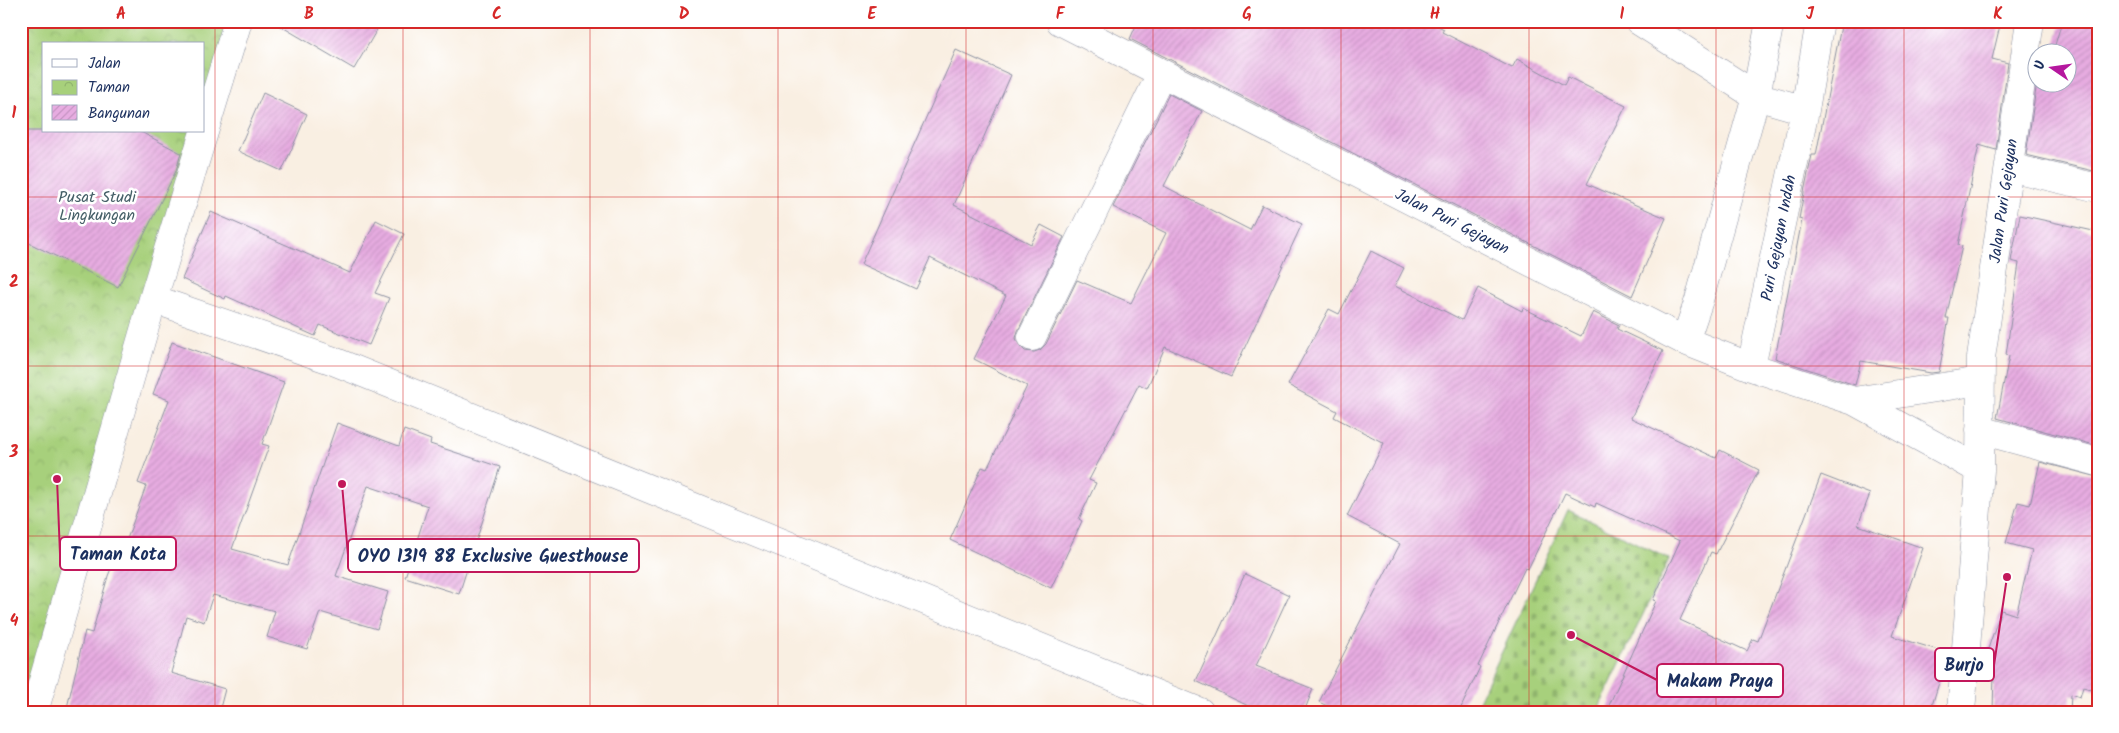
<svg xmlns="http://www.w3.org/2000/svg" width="2119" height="733" viewBox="0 0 2119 733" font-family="Kalam,sans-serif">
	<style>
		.cemetery { fill: url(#cemetery-stones); stroke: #61806c }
		.park { fill: url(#park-crowns); stroke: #61806c }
		.building { fill: url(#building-hatch) }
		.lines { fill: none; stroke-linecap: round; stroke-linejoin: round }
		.street-casing { stroke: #8a8fa0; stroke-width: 29 }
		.street { stroke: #fff; stroke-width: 28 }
		.grid { fill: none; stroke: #d62828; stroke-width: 1; stroke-opacity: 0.55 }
		.labels { text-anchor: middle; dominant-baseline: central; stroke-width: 5; stroke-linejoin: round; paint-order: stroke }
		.park-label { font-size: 16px; fill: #455f67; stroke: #fff }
		.street-label { font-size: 16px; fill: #1b2f5e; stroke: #fff }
		.leader { fill: none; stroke: #c2185b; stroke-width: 2 }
		.callout-dot { fill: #c2185b; stroke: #fff; stroke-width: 2 }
		.callout { fill: #fff; stroke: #c2185b; stroke-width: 2 }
		.callout-label { font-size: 18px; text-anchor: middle; font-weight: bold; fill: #1b2f5e }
		.neatline { fill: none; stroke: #d62828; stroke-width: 2 }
		.grid-label { font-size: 16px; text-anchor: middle; font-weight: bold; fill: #d62828 }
	</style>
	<defs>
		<pattern id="cemetery-stones" width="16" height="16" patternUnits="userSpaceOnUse" patternTransform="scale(1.25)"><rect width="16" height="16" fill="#a7d07b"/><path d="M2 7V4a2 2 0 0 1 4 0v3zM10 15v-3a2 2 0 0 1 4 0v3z" fill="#8fb36d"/></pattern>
		<pattern id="park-crowns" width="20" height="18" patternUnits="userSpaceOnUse" patternTransform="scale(1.25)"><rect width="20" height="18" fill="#a7d07b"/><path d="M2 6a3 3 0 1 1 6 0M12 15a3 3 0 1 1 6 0" fill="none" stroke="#8fb36d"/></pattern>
		<pattern id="building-hatch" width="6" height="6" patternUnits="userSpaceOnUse" patternTransform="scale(1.25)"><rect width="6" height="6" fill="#e7ace1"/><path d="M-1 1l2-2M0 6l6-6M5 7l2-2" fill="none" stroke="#c694c3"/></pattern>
	</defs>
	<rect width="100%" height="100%" fill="#fff"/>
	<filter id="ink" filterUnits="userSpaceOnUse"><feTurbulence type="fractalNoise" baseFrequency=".02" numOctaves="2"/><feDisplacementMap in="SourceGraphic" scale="10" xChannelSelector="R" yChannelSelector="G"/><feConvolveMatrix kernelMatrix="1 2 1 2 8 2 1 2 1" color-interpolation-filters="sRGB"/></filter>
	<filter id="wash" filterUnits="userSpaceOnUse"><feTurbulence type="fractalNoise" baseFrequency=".0096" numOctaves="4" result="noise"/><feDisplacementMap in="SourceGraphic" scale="20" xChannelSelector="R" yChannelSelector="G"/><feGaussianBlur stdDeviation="1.12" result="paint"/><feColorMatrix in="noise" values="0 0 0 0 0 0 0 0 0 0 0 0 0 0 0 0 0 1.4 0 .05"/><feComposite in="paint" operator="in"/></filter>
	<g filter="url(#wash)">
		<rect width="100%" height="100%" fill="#f9efe2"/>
		<!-- cemetery -->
		<path class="cemetery" d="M 1568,510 L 1669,559 L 1597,712 L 1474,712 Z"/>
		<!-- park -->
		<path class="park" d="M 21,21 L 239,21 L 204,125 L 204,44 L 44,44 L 44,131 L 202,131 L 21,712 Z"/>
		<g id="blocks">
			<!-- building -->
			<path class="building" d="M 272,21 L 382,21 L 354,69 Z
				M 1138,21 L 1428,21 L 1444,29 L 1442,32 L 1512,68 L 1517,59 L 1564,85 L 1568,77 L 1626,106 L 1587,184 L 1666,218 L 1632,296 L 1130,39 Z
				M 1842,21 L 2001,21 L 1992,59 L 2008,63 L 1996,150 L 1979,145 L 1958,245 L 1962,246 L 1946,318 L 1949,318 L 1939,372 L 1931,373 L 1861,361 L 1855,385 L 1775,358 L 1802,220 L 1799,219 L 1804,192 L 1812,155 L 1816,155 Z
				M 2062,21 L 2098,21 L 2098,172 L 2026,155 L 2037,82 L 2066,82 L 2066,52 L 2053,52 Z
				M 956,50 L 1011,75 L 954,205 L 1031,244 L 1041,225 L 1064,237 L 1018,331 L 1016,338 L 1019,345 L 1025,351 L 1034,352 L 1040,350 L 1046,344 L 1077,280 L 1131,303 L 1166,233 L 1113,207 L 1169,94 L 1202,111 L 1164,186 L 1250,230 L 1262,205 L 1302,224 L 1231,377 L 1165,347 L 1147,388 L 1139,384 L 1089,480 L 1096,483 L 1079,519 L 1082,521 L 1051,588 L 950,540 L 982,467 L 987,469 L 1027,386 L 974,359 L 1006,296 L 930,258 L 916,289 L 861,264 Z
				M 263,93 L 307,114 L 282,171 L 238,151 Z
				M 21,131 L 139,131 L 181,153 L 176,171 L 118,287 L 21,239 Z
				M 211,212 L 350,273 L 376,220 L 404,234 L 375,293 L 389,298 L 369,345 L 320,325 L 315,336 L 226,296 L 225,299 L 182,279 Z
				M 2020,215 L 2098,232 L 2098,446 L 1997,418 L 2009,356 L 2006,355 L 2019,263 L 2011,261 Z
				M 1371,251 L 1404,268 L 1395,286 L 1462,320 L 1478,288 L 1522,311 L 1523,308 L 1581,336 L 1593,312 L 1619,325 L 1617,329 L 1663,351 L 1631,418 L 1716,458 L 1720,450 L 1759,470 L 1716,554 L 1711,552 L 1680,620 L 1747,651 L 1753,639 L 1758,641 L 1821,475 L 1870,494 L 1858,525 L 1923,548 L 1892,636 L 1948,653 L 1930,712 L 1606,712 L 1656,601 L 1653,600 L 1680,541 L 1596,503 L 1595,507 L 1565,493 L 1528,569 L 1525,568 L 1478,666 L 1480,667 L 1459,712 L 1339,712 L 1319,702 L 1400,544 L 1347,516 L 1384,443 L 1334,417 L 1337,411 L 1288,385 L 1329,309 L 1339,314 Z
				M 172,342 L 284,382 L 262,444 L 269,446 L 232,549 L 288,565 L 337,423 L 399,446 L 404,430 L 431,440 L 430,444 L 500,467 L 459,594 L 405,577 L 428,506 L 368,486 L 336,576 L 388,592 L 377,629 L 320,612 L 307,649 L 267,637 L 275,611 L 213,595 L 204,622 L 186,616 L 171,673 L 225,689 L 219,712 L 66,712 L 85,631 L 92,633 L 108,576 L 122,541 L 126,542 L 146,486 L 138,483 L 169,400 L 153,394 Z
				M 2040,462 L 2098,477 L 2098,691 L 2083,687 L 2080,697 L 2071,694 L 2070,712 L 1993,712 L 1994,671 L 1982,667 L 2001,610 L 2016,615 L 2032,550 L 2006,543 L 2018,502 L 2030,505 Z
				M 1245,574 L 1289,595 L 1256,666 L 1313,689 L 1304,712 L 1261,712 L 1196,681 Z"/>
		</g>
	</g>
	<g filter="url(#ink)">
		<use href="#blocks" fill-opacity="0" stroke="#8a8fa0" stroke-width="1"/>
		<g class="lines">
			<!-- street casing -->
			<g class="street-casing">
				<path id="street" d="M 1060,21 L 1685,341 L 1751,367 L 1854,401 L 1980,470
					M 1639,21 L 1756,96 L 1805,110
					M 2009,167 L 2098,188
					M 153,299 L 331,360 L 1200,712
					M 1032,337 L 1161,74
					M 1685,341 L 1699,300 L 1756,96 L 1770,21
					M 1751,367 L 1805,110 L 1820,21
					M 1854,401 L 1980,381
					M 1980,430 L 2098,462
					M 34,712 L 153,299 L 238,21
					M 1961,712 L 1980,470 L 1981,358 L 2030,21"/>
			</g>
			<!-- street -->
			<use href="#street" class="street"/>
		</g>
	</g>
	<!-- grid -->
	<path class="grid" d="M 215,21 L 215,712M 403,21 L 403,712M 590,21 L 590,712M 778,21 L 778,712M 966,21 L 966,712M 1153,21 L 1153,712M 1341,21 L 1341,712M 1529,21 L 1529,712M 1716,21 L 1716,712M 1904,21 L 1904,712M 21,197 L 2098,197M 21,366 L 2098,366M 21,536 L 2098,536"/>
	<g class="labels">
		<!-- park labels -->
		<g class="park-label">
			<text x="97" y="197">Pusat Studi<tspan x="97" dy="18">Lingkungan</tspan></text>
		</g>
		<!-- street labels -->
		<g class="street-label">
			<text transform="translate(2004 201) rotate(-82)">Jalan Puri Gejayan</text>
			<text transform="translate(1452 222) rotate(27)">Jalan Puri Gejayan</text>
			<text transform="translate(1779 238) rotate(-79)">Puri Gejayan Indah</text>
		</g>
	</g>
	<!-- callouts -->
	<path class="leader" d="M57 479L60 554M342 484L348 555M2007 577L1994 665M1571 635L1657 680"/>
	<g class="callout-dot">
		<circle cx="57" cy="479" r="5"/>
		<circle cx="342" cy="484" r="5"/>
		<circle cx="2007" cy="577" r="5"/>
		<circle cx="1571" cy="635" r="5"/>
	</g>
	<g class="callout">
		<rect x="60" y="537" width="116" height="33" rx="5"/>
		<rect x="348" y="539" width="291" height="33" rx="5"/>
		<rect x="1935" y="648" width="59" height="33" rx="5"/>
		<rect x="1657" y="664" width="126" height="33" rx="5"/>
	</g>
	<g class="callout-label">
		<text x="118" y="560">Taman Kota</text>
		<text x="493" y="562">OYO 1319 88 Exclusive Guesthouse</text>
		<text x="1964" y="671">Burjo</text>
		<text x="1720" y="687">Makam Praya</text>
	</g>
	<!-- margin -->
	<rect width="2119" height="733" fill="none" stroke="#fff" stroke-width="55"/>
	<!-- legend -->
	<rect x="42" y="42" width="162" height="90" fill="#ffffff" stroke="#a4acbf"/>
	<rect x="52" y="59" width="25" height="8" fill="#ffffff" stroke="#a4acbf"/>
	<text x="88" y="68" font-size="15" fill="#1b2f5e">Jalan</text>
	<rect x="52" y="80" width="25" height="15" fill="url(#park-crowns)" stroke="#a4acbf"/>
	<text x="88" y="92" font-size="15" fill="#1b2f5e">Taman</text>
	<rect x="52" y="105" width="25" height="15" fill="url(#building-hatch)" stroke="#a4acbf"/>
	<text x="88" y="118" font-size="15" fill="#1b2f5e">Bangunan</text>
	<!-- north arrow -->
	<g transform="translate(2052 68) rotate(283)"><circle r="24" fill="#ffffff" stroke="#a4acbf"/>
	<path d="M0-4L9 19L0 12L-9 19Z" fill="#b5179e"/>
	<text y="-8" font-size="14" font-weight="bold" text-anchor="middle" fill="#1b2f5e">U</text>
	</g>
	<rect x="28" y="28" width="2064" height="678" class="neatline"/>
	<g class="grid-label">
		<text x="121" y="19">A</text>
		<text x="309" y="19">B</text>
		<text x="497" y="19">C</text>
		<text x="684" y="19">D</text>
		<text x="872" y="19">E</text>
		<text x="1060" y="19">F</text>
		<text x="1247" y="19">G</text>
		<text x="1435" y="19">H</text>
		<text x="1622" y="19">I</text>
		<text x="1810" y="19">J</text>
		<text x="1998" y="19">K</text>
		<text x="14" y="118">1</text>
		<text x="14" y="287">2</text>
		<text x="14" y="457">3</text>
		<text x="14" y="626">4</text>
	</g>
</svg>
